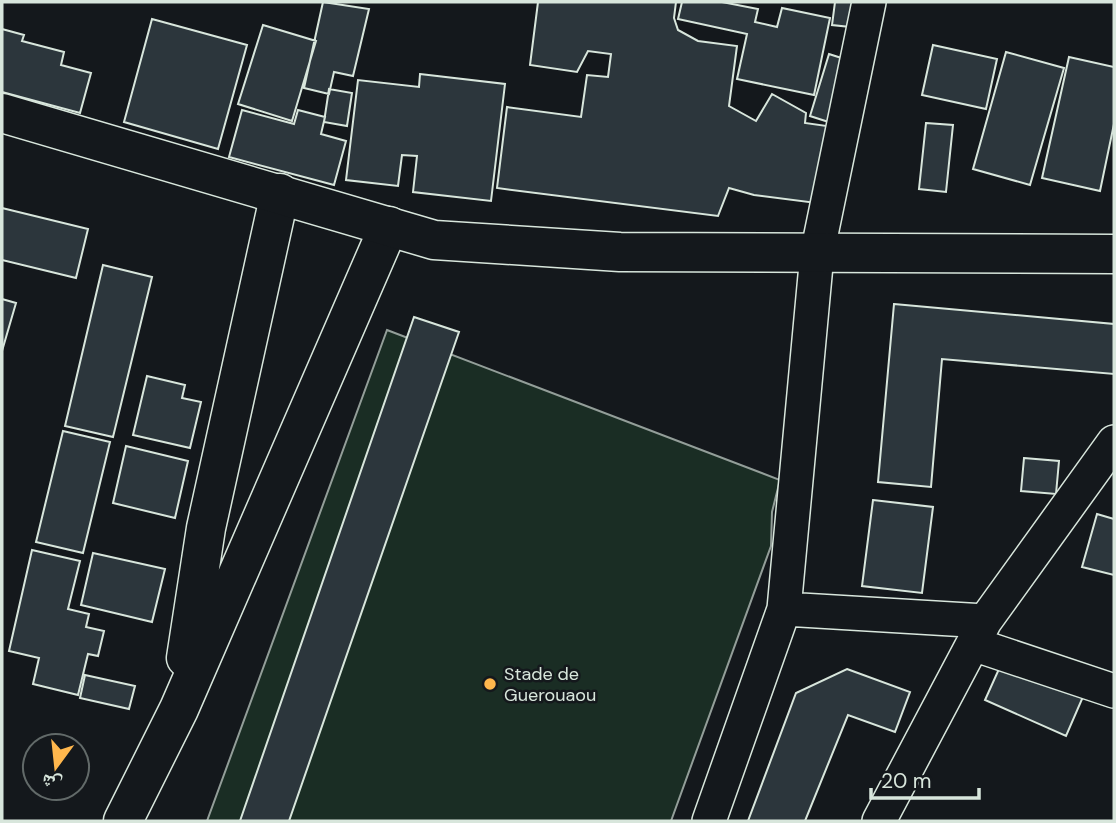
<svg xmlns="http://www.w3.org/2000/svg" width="1116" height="823" viewBox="0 0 1116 823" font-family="'DM Sans','Noto Naskh Arabic',sans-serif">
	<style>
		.green { fill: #1a2d24; stroke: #939e99; stroke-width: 2 }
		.building { fill: #2c363c; stroke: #d8e6dc; stroke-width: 2 }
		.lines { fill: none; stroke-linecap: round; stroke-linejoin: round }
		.minor-casing { stroke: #d8e6dc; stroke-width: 36 }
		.tertiary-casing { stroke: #d8e6dc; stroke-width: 41 }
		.secondary-casing { stroke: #d8e6dc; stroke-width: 41 }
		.minor { stroke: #14181c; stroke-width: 33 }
		.tertiary { stroke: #14181c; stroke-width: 38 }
		.secondary { stroke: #14181c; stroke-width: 38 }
		.poi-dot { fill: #ffb74d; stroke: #14181c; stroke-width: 2.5 }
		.labels { text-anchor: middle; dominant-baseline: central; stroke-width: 5; stroke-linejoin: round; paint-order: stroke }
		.poi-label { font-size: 18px; fill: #d8e6dc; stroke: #14181c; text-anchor: start }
	</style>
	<rect width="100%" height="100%" fill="#14181c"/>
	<!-- green -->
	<path class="green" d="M 387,330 L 780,480 L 772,512 L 771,546 L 671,821 L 207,821 Z"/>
	<!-- building -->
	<path class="building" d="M 323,2 L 369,9 L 353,76 L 334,72 L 329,94 L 304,88 Z
		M 538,2 L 676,2 L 674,18 L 678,30 L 698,41 L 737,46 L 729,106 L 756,121 L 772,94 L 806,113 L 805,123 L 834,127 L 824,204 L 754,195 L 729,188 L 718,216 L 497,188 L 507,107 L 581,117 L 587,75 L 608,77 L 611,54 L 588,51 L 577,72 L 530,65 Z
		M 682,2 L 722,2 L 758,9 L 755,22 L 777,27 L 782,8 L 830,18 L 814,95 L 737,79 L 747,34 L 678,19 Z
		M 835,2 L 872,2 L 869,29 L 832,25 Z
		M 152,19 L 247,45 L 218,149 L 124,122 Z
		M 263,25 L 316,41 L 292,121 L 238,104 Z
		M 2,29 L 24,35 L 22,41 L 64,52 L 61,65 L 91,73 L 80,113 L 2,92 Z
		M 933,45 L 997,59 L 986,109 L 922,95 Z
		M 1006,52 L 1064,68 L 1030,185 L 973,169 Z
		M 829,54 L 860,64 L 841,126 L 810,116 Z
		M 1069,57 L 1114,67 L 1114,124 L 1100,191 L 1042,178 Z
		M 420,74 L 505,84 L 491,201 L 413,192 L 417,156 L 402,155 L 398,186 L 346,180 L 358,80 L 419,87 Z
		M 329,89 L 352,93 L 347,126 L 324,122 Z
		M 242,110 L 294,124 L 298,110 L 325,117 L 321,134 L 346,141 L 334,185 L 229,157 Z
		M 926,123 L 953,125 L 946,192 L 919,189 Z
		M 2,208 L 88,229 L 76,278 L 2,260 Z
		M 103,265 L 152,277 L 113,437 L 65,426 Z
		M 2,299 L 16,303 L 2,351 Z
		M 894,304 L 1114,324 L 1114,374 L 942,359 L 931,487 L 878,482 Z
		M 414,317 L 459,332 L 289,821 L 240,821 Z
		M 147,376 L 185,385 L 182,398 L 201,402 L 190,448 L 133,435 Z
		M 63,431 L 110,442 L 83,553 L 36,542 Z
		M 126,446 L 188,461 L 175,518 L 113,503 Z
		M 1024,458 L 1059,461 L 1056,494 L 1021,491 Z
		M 873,500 L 933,507 L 922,593 L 862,586 Z
		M 1097,514 L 1114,519 L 1114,575 L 1082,567 Z
		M 32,550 L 80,561 L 68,609 L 89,614 L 86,627 L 104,631 L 98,656 L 88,654 L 78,695 L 33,684 L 39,658 L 9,651 Z
		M 93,553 L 165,569 L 152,622 L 81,605 Z
		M 1012,640 L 1092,676 L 1066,736 L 985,700 Z
		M 847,669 L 910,692 L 895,732 L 848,715 L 805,821 L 748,821 L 796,693 Z
		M 85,675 L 135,686 L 129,709 L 80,698 Z"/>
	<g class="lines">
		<!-- minor casing -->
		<g class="minor-casing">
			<path id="minor" d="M 784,609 L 985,621
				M 973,644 L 1114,691
				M 709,821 L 784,609 L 817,254 L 869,2
				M 879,821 L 985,621 L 1114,442"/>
		</g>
		<!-- tertiary casing -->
		<g class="tertiary-casing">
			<path id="tertiary" d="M 186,658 L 206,528 L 280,193
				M 123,821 L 179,709 L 389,226"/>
		</g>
		<!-- secondary casing -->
		<g class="secondary-casing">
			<path id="secondary" d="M 2,113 L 434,240 L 620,252 L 1114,254"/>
		</g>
		<!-- minor -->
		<use href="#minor" class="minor"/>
		<!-- tertiary -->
		<use href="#tertiary" class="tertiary"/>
		<!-- secondary -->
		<use href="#secondary" class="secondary"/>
	</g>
	<!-- markers -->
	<circle class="poi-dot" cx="490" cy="684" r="7"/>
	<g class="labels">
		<!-- poi labels -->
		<g class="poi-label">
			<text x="504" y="674">Stade de<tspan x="504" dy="21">Guerouaou</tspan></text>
		</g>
	</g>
	<!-- border -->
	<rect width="1116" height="823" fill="none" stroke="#d8e6dc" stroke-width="7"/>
	<!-- north arrow -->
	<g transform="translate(56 767) rotate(195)"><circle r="33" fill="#14181c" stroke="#626a69" stroke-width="2"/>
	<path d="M0-5L12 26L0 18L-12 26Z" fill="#ffb74d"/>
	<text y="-10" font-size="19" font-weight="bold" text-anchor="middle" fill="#d8e6dc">ش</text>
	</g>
	<!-- scale -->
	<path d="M871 788v10h108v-10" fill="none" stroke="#d8e6dc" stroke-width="3.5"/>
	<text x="881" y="788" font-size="21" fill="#d8e6dc" stroke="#14181c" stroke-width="5" paint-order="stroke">20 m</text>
</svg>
